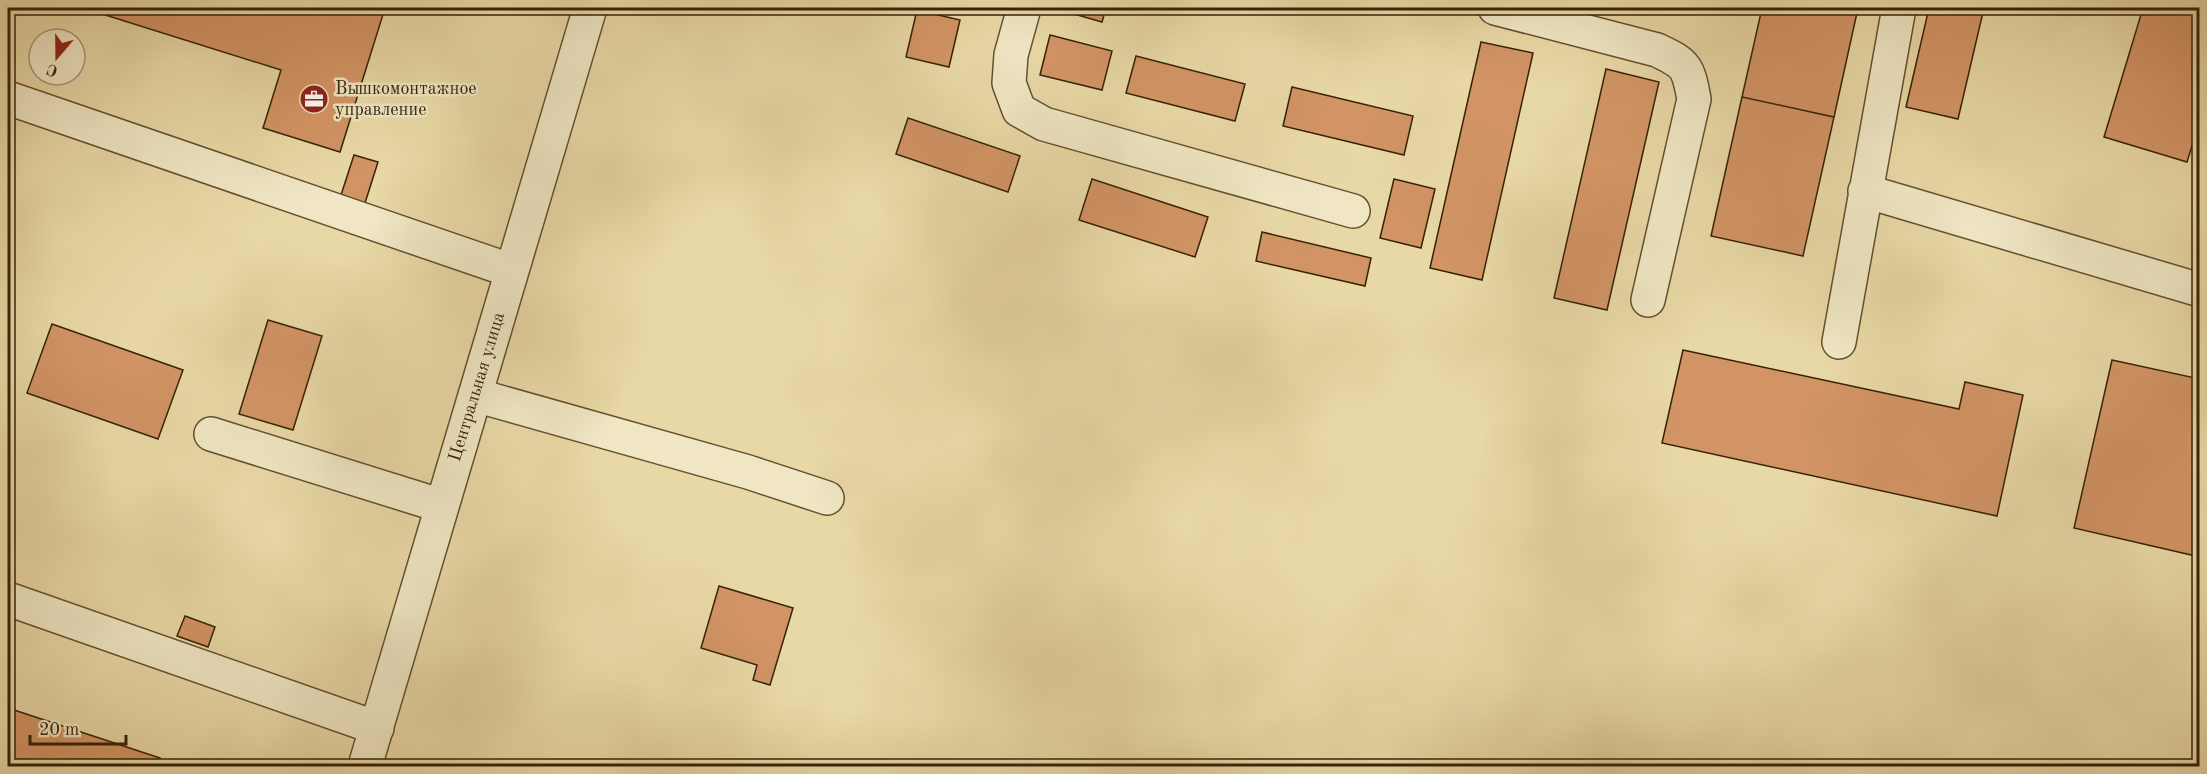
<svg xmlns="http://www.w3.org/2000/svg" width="2207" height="774" viewBox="0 0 2207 774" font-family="'Old Standard TT',serif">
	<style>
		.building { fill: #d29465; stroke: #352308; stroke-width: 1.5 }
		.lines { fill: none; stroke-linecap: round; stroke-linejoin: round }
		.minor-casing { stroke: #62502f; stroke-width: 36 }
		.minor { stroke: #f0e6c4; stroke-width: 33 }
		.labels { text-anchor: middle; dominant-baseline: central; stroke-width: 5; stroke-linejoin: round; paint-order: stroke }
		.poi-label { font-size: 18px; fill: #352308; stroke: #f0e6c4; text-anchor: start }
		.street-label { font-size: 18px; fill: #352308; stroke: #f0e6c4 }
	</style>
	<rect width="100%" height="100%" fill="#e8d8a5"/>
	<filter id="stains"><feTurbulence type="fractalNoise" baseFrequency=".00333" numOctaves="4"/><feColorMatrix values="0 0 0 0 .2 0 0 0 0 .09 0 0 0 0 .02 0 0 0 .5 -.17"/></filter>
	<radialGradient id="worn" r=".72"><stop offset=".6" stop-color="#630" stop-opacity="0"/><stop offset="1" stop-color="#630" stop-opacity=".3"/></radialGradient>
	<!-- building -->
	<path class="building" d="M 83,8 L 385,8 L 340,152 L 263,128 L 281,70 Z
		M 1068,8 L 1106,8 L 1102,22 L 1067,12 Z
		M 1762,8 L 1858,8 L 1834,117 L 1742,97 Z
		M 1929,8 L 1984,8 L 1958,119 L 1906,107 Z
		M 2143,8 L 2200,8 L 2200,120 L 2187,162 L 2104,137 Z
		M 917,10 L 960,20 L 949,67 L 906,57 Z
		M 1050,35 L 1112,51 L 1102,90 L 1040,75 Z
		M 1481,42 L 1533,53 L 1482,280 L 1430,268 Z
		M 1136,56 L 1245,84 L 1235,121 L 1126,93 Z
		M 1606,69 L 1659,82 L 1607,310 L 1554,298 Z
		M 1292,87 L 1413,116 L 1404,155 L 1283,126 Z
		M 1742,97 L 1834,117 L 1803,256 L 1711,236 Z
		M 908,118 L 1020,156 L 1008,192 L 896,154 Z
		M 354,155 L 378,162 L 365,203 L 341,195 Z
		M 1092,179 L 1208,217 L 1195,257 L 1079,220 Z
		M 1394,179 L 1435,189 L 1421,248 L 1380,238 Z
		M 1262,232 L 1371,258 L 1365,286 L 1256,261 Z
		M 268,320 L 322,336 L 293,430 L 239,414 Z
		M 52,324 L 183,370 L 158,439 L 27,393 Z
		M 1683,350 L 1959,409 L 1965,382 L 2023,395 L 1997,516 L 1662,443 Z
		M 2112,360 L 2200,379 L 2200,557 L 2074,528 Z
		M 719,586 L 793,608 L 770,685 L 753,680 L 757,665 L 701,648 Z
		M 185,616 L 215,627 L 208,647 L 177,636 Z
		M 8,708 L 160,758 L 157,766 L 8,766 Z"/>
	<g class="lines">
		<!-- minor casing -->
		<g class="minor-casing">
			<path id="minor" d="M 1024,8 L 1011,55 L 1009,83 L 1019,110 L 1044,124 L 1353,211
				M 1495,8 L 1657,50 C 1687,64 1688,67 1694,99 L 1648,300
				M 8,98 L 512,271
				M 1865,191 L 2200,290
				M 1839,342 L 1899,8
				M 475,395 L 748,472 L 827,498
				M 211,434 L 442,506
				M 8,599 L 377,728
				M 365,766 L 590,8"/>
		</g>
		<!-- minor -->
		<use href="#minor" class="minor"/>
	</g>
	<!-- icons -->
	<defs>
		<g id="office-disc" transform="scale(1.5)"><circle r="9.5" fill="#8f2418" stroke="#f0e6c4"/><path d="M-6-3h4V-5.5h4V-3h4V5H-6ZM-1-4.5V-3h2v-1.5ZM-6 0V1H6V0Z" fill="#fff"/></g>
	</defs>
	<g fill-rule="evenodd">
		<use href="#office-disc" x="314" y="99"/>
	</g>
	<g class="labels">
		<!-- poi labels -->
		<g class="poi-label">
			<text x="335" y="89">Вышкомонтажное<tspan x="335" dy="21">управление</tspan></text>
		</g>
		<!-- street labels -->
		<g class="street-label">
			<text transform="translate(477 387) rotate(-73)">Центральная улица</text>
		</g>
	</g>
	<!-- margin -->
	<rect width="2207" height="774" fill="none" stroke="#e8d8a5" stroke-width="30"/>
	<rect x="9" y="9" width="2189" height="756" fill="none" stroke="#352308" stroke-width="3"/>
	<rect x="15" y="15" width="2177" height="744" fill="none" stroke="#352308" stroke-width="1.5"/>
	<!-- north arrow -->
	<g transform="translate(57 57) rotate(200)"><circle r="28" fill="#f0e6c4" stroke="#a59879" stroke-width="1.5"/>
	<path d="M0-4.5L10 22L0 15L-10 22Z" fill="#8f2418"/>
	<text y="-9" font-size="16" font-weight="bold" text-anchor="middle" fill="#352308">С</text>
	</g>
	<!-- scale -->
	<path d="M30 735v9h96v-9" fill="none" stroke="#352308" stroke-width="3"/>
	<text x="39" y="735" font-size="18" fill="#352308" stroke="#f0e6c4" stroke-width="4.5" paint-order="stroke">20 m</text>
	<rect width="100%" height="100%" filter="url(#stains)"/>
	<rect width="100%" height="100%" fill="url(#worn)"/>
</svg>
